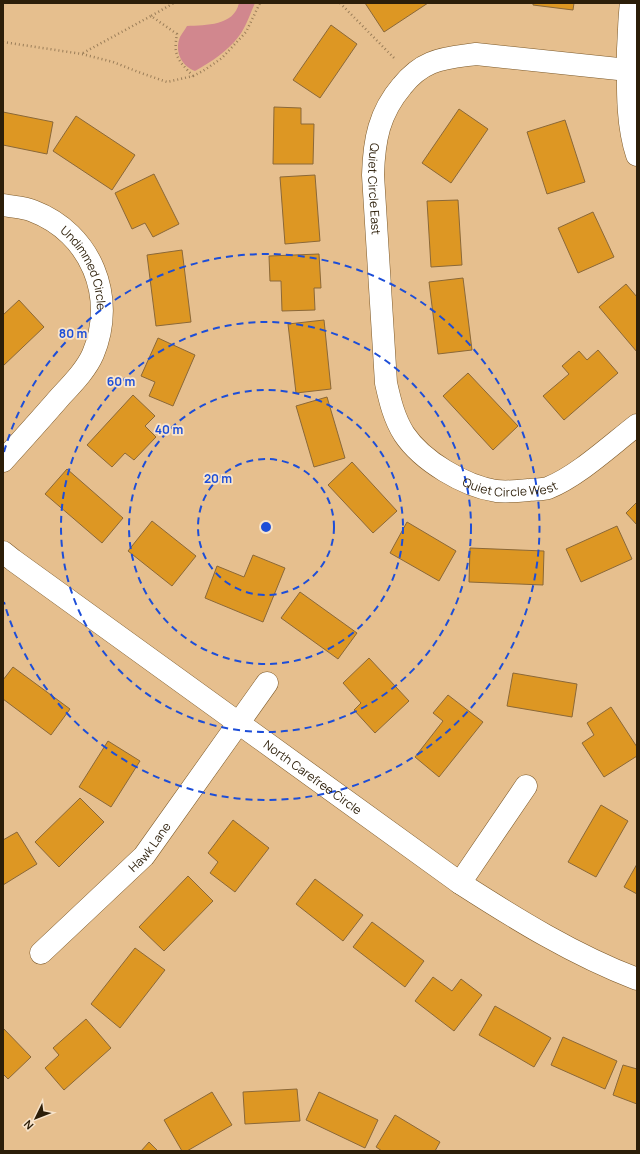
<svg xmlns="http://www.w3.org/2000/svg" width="640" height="1154" viewBox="0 0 640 1154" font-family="Manrope,sans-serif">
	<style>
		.green { fill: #d1878e }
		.building { fill: #dd9723; stroke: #8b6838 }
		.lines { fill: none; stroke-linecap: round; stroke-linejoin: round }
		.street-casing { stroke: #7c5929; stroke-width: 23 }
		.secondary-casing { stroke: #7c5929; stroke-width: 23 }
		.path { stroke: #9a7d58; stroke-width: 2.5; stroke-dasharray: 1 3; stroke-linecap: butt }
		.street { stroke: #fff; stroke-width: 22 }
		.secondary { stroke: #fff; stroke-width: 22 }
		.ring { fill: none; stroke: #1d4ed8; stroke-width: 2; stroke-dasharray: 7 5 }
		.labels { text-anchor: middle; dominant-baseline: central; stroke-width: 3.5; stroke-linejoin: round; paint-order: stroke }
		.street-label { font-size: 12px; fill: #2c1e09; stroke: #f8e4cb }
		.centre { fill: #1d4ed8; stroke: #f8e4cb; stroke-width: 2 }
		.ring-label { font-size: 12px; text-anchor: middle; font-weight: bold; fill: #1d4ed8; stroke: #f8e4cb; stroke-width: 3.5; stroke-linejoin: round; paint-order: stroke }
	</style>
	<rect width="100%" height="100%" fill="#e6bf8e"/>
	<!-- green -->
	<path class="green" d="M 239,3 L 255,3 C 250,14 246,27 239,36 C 228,51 211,62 195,71 C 182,66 174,52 180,37 C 182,33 185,30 187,26 C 206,25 234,26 239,3 Z"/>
	<!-- building -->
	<path class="building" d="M 365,3 L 428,3 L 384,32 Z
		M 533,3 L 574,3 L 573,10 L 533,5 Z
		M 331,25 L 357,44 L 320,98 L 293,80 Z
		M 274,107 L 301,108 L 301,124 L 314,124 L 313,164 L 273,164 Z
		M 459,109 L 488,129 L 451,183 L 422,163 Z
		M 3,112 L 53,122 L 47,154 L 3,145 Z
		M 76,116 L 135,155 L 112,190 L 53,151 Z
		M 565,120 L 585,182 L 547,194 L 527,132 Z
		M 154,174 L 179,224 L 153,237 L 145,223 L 132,229 L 115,193 Z
		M 315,175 L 320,241 L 285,244 L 280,177 Z
		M 458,200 L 462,265 L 431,267 L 427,201 Z
		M 593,212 L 614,257 L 578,273 L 558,228 Z
		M 182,250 L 191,322 L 156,326 L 147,255 Z
		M 319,254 L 321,288 L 314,288 L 315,310 L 282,311 L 281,281 L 270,281 L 269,256 Z
		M 463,278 L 472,350 L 438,354 L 429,282 Z
		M 626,284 L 637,297 L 637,352 L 599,307 Z
		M 19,300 L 44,327 L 3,366 L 3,315 Z
		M 324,320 L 331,389 L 296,393 L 288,324 Z
		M 158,338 L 195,355 L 173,406 L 149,396 L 155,382 L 141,376 Z
		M 598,350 L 618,373 L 564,420 L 543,396 L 569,374 L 562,366 L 579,351 L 587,360 Z
		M 468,373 L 518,426 L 493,450 L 443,396 Z
		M 133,395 L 155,416 L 145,426 L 156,437 L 134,460 L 125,453 L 112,467 L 87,445 Z
		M 327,397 L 345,458 L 314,467 L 296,406 Z
		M 352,462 L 397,511 L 373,533 L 328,485 Z
		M 67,469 L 123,518 L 102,543 L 45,494 Z
		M 637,502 L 637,525 L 626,513 Z
		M 152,521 L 196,556 L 172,586 L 128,551 Z
		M 407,522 L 456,551 L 439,581 L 390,553 Z
		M 617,526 L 632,559 L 581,582 L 566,549 Z
		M 470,548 L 544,551 L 543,585 L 469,582 Z
		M 253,555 L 285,568 L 263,622 L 205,598 L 217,566 L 244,577 Z
		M 300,592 L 357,633 L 338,659 L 281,618 Z
		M 369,658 L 409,701 L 375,733 L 354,710 L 361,703 L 343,683 Z
		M 13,667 L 70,709 L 51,735 L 3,699 L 3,680 Z
		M 513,673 L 577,684 L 572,717 L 507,706 Z
		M 448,695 L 483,722 L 439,777 L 415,757 L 443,721 L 433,713 Z
		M 611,707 L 637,747 L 637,756 L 604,777 L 582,743 L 594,735 L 587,723 Z
		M 108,741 L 140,761 L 111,807 L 79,787 Z
		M 80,798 L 104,822 L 59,867 L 35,842 Z
		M 601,805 L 628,821 L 596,877 L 568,862 Z
		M 233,820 L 269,848 L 235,892 L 210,873 L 218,862 L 208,853 Z
		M 17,832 L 37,864 L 3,885 L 3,840 Z
		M 637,864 L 637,894 L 624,887 Z
		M 188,876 L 213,901 L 164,951 L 139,927 Z
		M 315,879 L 363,915 L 343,941 L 296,904 Z
		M 372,922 L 424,961 L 405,987 L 353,947 Z
		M 135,948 L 165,970 L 120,1028 L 91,1004 Z
		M 433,977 L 452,991 L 461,979 L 482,995 L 454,1031 L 415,1001 Z
		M 495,1006 L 551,1038 L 534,1067 L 479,1035 Z
		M 86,1019 L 111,1048 L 64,1090 L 45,1068 L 59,1055 L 53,1048 Z
		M 3,1028 L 31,1057 L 8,1079 L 3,1074 Z
		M 563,1037 L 617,1061 L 605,1089 L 551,1065 Z
		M 623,1065 L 637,1069 L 637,1104 L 613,1095 Z
		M 297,1089 L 300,1121 L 245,1124 L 243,1092 Z
		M 212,1092 L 232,1125 L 187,1151 L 182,1151 L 164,1120 Z
		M 319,1092 L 378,1120 L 365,1148 L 306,1120 Z
		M 395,1115 L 440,1142 L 435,1151 L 382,1151 L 376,1147 Z
		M 149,1142 L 158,1151 L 141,1151 Z"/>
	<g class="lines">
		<!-- street casing -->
		<g class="street-casing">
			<g id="street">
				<path d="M 631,3 C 629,18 629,34 628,49 C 628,84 626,122 637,155"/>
				<path id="s1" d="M 628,70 L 476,54 C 462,56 445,57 431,63 C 419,68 410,76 402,86 C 379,113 374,140 373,175 L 386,383 C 390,401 394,418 404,434 C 422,461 464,486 496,491 C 506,492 519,491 529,490 C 535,489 542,490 548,488 C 578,476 611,445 637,425"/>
				<path id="s2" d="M 3,205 C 12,207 24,207 33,211 C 91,233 117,297 93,354 C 86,370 72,384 60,397 C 41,419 22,440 3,461"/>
				<path d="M 460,883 L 526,786"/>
				<path id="s3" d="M 41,953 L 144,856 L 267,683"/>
			</g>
		</g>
		<!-- secondary casing -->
		<g class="secondary-casing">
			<g id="secondary">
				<path id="s4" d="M 3,552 L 13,560 L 460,883 C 516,919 574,955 637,979"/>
			</g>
		</g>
		<!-- path -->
		<path class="path" d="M 340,3 L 396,60
			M 3,42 L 82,54 L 113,62 L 141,73 L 167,82 L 193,76 C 178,60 173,56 177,34 L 151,16 L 174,3
			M 83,53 L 151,16
			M 193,76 L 203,71 L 222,58 L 246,32 L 260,3"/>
		<!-- street -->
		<use href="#street" class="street"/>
		<!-- secondary -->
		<use href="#secondary" class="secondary"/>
	</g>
	<!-- distance rings -->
	<g class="ring">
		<circle cx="266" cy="527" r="68"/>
		<circle cx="266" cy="527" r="137"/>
		<circle cx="266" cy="527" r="205"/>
		<path d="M4 452A273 273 0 1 1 4 602"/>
	</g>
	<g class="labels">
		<!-- street labels -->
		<g class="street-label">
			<text stroke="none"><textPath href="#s1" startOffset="346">Quiet Circle East</textPath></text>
			<text stroke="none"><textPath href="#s2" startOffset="112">Undimmed Circle</textPath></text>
			<text stroke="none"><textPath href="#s1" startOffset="719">Quiet Circle West</textPath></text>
			<text stroke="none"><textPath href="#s4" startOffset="383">North Carefree Circle</textPath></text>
			<text stroke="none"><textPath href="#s3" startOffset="152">Hawk Lane</textPath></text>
		</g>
	</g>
	<circle cx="266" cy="527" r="6" class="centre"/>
	<g class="ring-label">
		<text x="73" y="338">80 m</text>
		<text x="121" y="386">60 m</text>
		<text x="169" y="434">40 m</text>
		<text x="218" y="483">20 m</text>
	</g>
	<!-- border -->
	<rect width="640" height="1154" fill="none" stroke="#2c1e09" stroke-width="8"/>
	<!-- north arrow -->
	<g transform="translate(36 1118) rotate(227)" stroke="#f8e4cb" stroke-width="3" paint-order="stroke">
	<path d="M0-3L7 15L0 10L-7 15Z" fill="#2c1e09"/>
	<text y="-6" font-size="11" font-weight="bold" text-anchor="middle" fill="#2c1e09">N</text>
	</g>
</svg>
